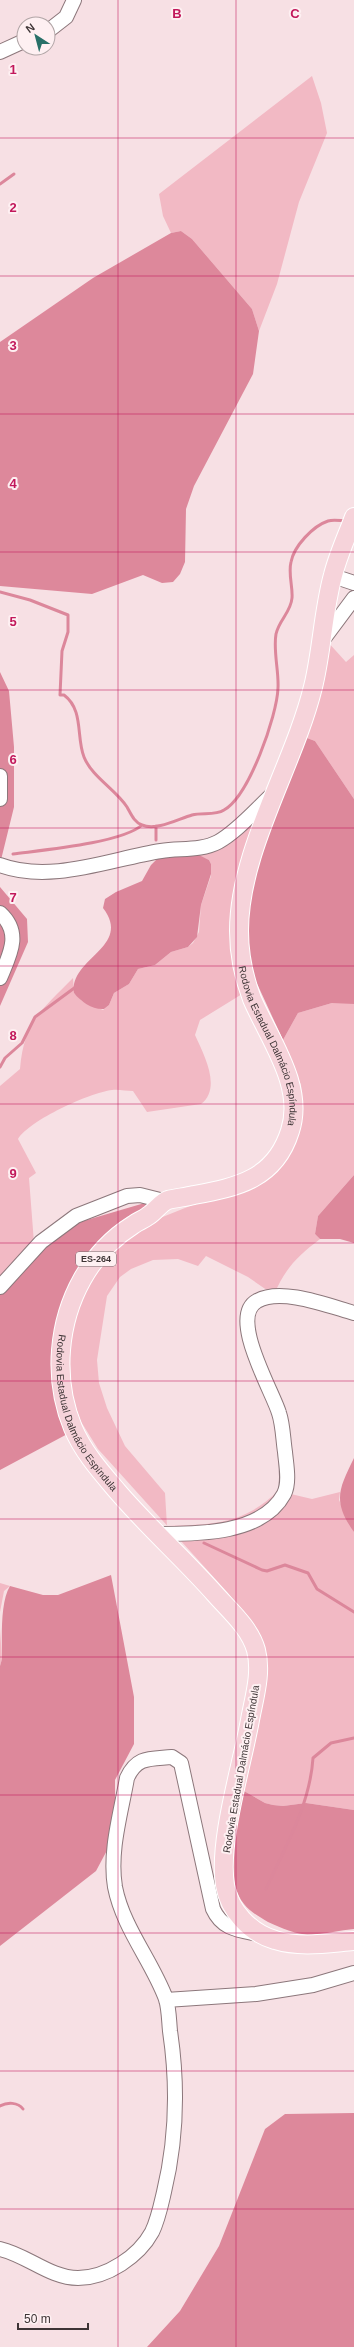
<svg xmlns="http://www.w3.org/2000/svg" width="354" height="2347" viewBox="0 0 354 2347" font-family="Helvetica,sans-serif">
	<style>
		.green { fill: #f2b9c4 }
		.forest { fill: #dd889b }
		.water { fill: #dc879b }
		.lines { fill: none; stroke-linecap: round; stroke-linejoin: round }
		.stream { stroke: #dc879b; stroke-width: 3 }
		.minor-casing { stroke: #8c777b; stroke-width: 16 }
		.major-casing { stroke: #fff; stroke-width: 20 }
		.minor { stroke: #fff; stroke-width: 14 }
		.major { stroke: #f6d3da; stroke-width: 18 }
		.grid { fill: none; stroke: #c2185b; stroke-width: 1; stroke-opacity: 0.55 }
		.labels { text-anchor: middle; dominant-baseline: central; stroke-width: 4; stroke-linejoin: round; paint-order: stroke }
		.shield { fill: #fef0f2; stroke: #776c6e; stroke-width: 1 }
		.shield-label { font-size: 9px; font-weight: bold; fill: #3d3435 }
		.street-label { font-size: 10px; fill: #3d3435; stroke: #fef0f2 }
		.grid-label { font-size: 13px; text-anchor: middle; font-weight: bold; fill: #c2185b; stroke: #fef0f2; stroke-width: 4; stroke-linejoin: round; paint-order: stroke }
	</style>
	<rect width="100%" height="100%" fill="#f7e0e4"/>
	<!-- green -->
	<path class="green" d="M 312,76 L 321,103 L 327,133 L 299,202 L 277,284 L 259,331 L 252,309 L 192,239 L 181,231 L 171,233 L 163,216 L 159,194 Z
		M 326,640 L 346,662 L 354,655 L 354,799 L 315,741 L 299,735 Z
		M 261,815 L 247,991 L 200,1020 L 195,1035 C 204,1055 222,1088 201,1104 L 147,1112 L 133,1091 C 126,1091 118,1089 112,1090 C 89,1093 30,1120 18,1139 L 36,1173 L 29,1178 L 35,1256 L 0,1290 L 0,1086 L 20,1069 C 24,1021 42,1010 73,978 L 74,993 L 82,1001 L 103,1010 L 109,1005 L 114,993 L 129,984 L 138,969 L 155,965 L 171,952 L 188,947 L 193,943 L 199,932 L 201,905 L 211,876 L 211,864 L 209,860 L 198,855 Z
		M 347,1002 L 354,1004 L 354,1175 L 318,1216 L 315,1234 L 320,1239 C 298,1256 285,1268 274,1295 L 248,1277 L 206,1256 L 198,1266 L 178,1259 L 153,1260 L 131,1269 L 120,1277 L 107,1296 L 97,1360 L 99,1383 L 107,1408 L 125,1446 L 165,1493 L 167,1526 C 213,1524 243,1525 278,1491 L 312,1499 L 340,1492 L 339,1500 L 354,1532 L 354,1810 L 306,1803 L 283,1806 L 273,1805 L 265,1803 L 244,1791 L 259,1700 L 250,1620 L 227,1592 L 98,1449 L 80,1420 L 69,1385 L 70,1343 L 79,1304 L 97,1268 L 118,1243 L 145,1224 L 205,1200 L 292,1145 L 301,1125 L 303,1105 L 301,1085 L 283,1040 L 298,1013 L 332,1003 Z
		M 0,1583 L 10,1586 L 4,1591 L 0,1612 Z
		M 0,1629 L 2,1659 L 0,1666 Z"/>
	<!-- forest -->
	<path class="forest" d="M 181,231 L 192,239 L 252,309 L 259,331 L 253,374 L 194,486 L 186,509 L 185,562 L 180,574 L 173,582 L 162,583 L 143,575 L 92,594 L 0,586 L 0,342 L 93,278 L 171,233 Z
		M 0,672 L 9,691 L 14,747 L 14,807 L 0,864 Z
		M 299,735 L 315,741 L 354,799 L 354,1004 L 332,1003 L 298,1013 L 283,1040 L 254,977 L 248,953 L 246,936 L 250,894 Z
		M 0,887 L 27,919 L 28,942 L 0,1006 Z
		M 354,1175 L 354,1243 L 340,1239 L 320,1239 L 315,1234 L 318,1216 Z
		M 148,1202 L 148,1207 C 105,1223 75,1265 61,1307 L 73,1431 L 0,1470 L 0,1290 L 35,1256 L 80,1222 Z
		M 354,1458 L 354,1532 C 332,1501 339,1489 354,1458 Z
		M 111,1575 L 134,1697 L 134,1744 L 115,1780 L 115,1800 L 121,1824 L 96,1871 L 0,1946 L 0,1666 L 2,1659 C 2,1638 0,1602 10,1586 L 43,1595 L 58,1595 Z
		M 244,1791 L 265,1803 L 273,1805 L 283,1806 L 306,1803 L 354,1810 L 354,1929 C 340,1930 326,1934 312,1935 C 297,1935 281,1928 268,1922 C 260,1917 250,1912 244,1904 C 222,1877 238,1822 244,1791 Z
		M 354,2113 L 354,2347 L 147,2347 L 180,2311 L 219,2246 L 265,2129 L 285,2114 Z"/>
	<!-- water -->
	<path class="water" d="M 199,855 L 209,860 L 211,864 L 211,874 L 201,905 L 197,937 L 188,947 L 171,952 L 155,965 L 138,969 L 129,984 L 114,993 L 109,1005 L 104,1009 C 93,1010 81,1002 74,993 C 69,958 133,947 103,908 L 105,899 L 116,892 L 142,881 L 151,865 L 158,858 Z"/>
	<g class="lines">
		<!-- stream -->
		<path class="stream" d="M 0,184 L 14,174
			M 0,592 L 30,600 L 68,615 L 68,632 L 62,651 L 60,695 L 64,695 C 84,710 76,737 84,757 C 92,777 115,789 127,807 C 131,814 134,822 142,825 C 157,831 178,819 192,815 C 202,812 215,816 224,810 C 249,796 277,716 278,688 C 279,671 273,651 276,634 C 279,620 291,612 292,598 C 293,587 288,574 291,562 C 294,546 313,526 328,521 C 334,519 341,521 346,521
			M 156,840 L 156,826
			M 13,854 C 43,850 122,843 142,825
			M 0,1067 L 5,1058 L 22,1043 L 35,1017 L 77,986
			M 204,1543 L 262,1570 L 267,1571 L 285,1565 L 308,1573 L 317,1589 L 354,1612
			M 266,1889 C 285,1847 310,1805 313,1758 L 331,1743 L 354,1738
			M 0,2106 C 7,2102 18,2102 23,2109"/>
		<!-- minor casing -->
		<g class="minor-casing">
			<path id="minor" d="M 48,31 L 66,17 L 74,0
				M 0,52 L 24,41
				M 333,576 L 354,583
				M 322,641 L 354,598
				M 0,776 L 0,799
				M 0,865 C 51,884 110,859 161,851 C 180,848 201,851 218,842 C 238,831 257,808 275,792
				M 0,913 C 22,933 10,954 0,978
				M 0,1287 L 41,1242 L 76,1216 L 127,1196 L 140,1195 L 164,1201
				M 157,1534 C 196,1534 262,1535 284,1494 C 290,1482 286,1464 285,1452 C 283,1439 283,1425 279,1413 C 273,1392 228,1317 257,1301 C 281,1287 329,1306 354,1313
				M 166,2000 L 256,1994 L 313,1985 L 354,1973
				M 0,2249 C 27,2255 50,2278 78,2278 C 107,2278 139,2256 152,2232 C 158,2220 161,2205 164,2192 C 177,2138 178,2085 170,2031 C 169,2021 169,2009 166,1999 C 152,1961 123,1928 115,1887 C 109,1851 121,1813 127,1778 C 137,1756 150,1759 172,1757 L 181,1763 L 213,1909 C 222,1929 238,1930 258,1934"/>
		</g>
		<!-- major casing -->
		<g class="major-casing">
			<g id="major">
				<path id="s1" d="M 354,517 C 347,536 338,555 333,575 C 323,611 322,651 313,687 C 294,765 239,850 239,931 C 239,954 244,978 252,999 C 269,1039 305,1086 290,1131 C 275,1179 238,1187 194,1195 C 186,1197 176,1198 168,1200 C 160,1203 156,1211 148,1216 C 143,1220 138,1221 133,1225 C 90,1252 65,1300 61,1350 C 59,1376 63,1404 73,1428 C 83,1452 101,1472 118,1492 C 149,1528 184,1559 215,1594 C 230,1611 250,1628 256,1650 C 262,1673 254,1698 250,1720 C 242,1765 218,1841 225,1885 C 229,1910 250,1933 275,1940 C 300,1948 329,1943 354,1941"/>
			</g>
		</g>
		<!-- minor -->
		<use href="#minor" class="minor"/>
		<!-- major -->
		<use href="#major" class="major"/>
	</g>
	<!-- grid -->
	<path class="grid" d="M 118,0 L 118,2347M 236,0 L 236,2347M 0,138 L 354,138M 0,276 L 354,276M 0,414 L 354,414M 0,552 L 354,552M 0,690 L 354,690M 0,828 L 354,828M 0,966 L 354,966M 0,1104 L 354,1104M 0,1243 L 354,1243M 0,1381 L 354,1381M 0,1519 L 354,1519M 0,1657 L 354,1657M 0,1795 L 354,1795M 0,1933 L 354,1933M 0,2071 L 354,2071M 0,2209 L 354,2209"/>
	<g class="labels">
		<!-- shield labels -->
		<rect class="shield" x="76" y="1252" width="40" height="14" rx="3"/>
		<g class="shield-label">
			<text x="96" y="1259">ES-264</text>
		</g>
		<!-- street labels -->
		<g class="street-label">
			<text stroke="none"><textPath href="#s1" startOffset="552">Rodovia Estadual Dalmácio Espíndula</textPath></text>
			<text stroke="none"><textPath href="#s1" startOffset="1054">Rodovia Estadual Dalmácio Espíndula</textPath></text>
			<text transform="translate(241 1769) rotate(-80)">Rodovia Estadual Dalmácio Espíndula</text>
		</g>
	</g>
	<g class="grid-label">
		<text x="177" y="18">B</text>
		<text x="295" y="18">C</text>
		<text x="13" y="74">1</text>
		<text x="13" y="212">2</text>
		<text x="13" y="350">3</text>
		<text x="13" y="488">4</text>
		<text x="13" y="626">5</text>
		<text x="13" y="764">6</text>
		<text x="13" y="902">7</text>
		<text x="13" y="1040">8</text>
		<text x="13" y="1178">9</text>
	</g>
	<!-- north arrow -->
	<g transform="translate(36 36) rotate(324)"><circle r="19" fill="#fef0f2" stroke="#b1a5a6"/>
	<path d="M0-3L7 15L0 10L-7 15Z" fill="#287068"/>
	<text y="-6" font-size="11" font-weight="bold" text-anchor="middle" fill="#3d3435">N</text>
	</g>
	<!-- scale -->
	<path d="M18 2323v6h70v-6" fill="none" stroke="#3d3435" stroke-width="2"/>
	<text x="24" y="2323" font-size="12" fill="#3d3435" stroke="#fef0f2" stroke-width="3" paint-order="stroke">50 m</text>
</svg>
